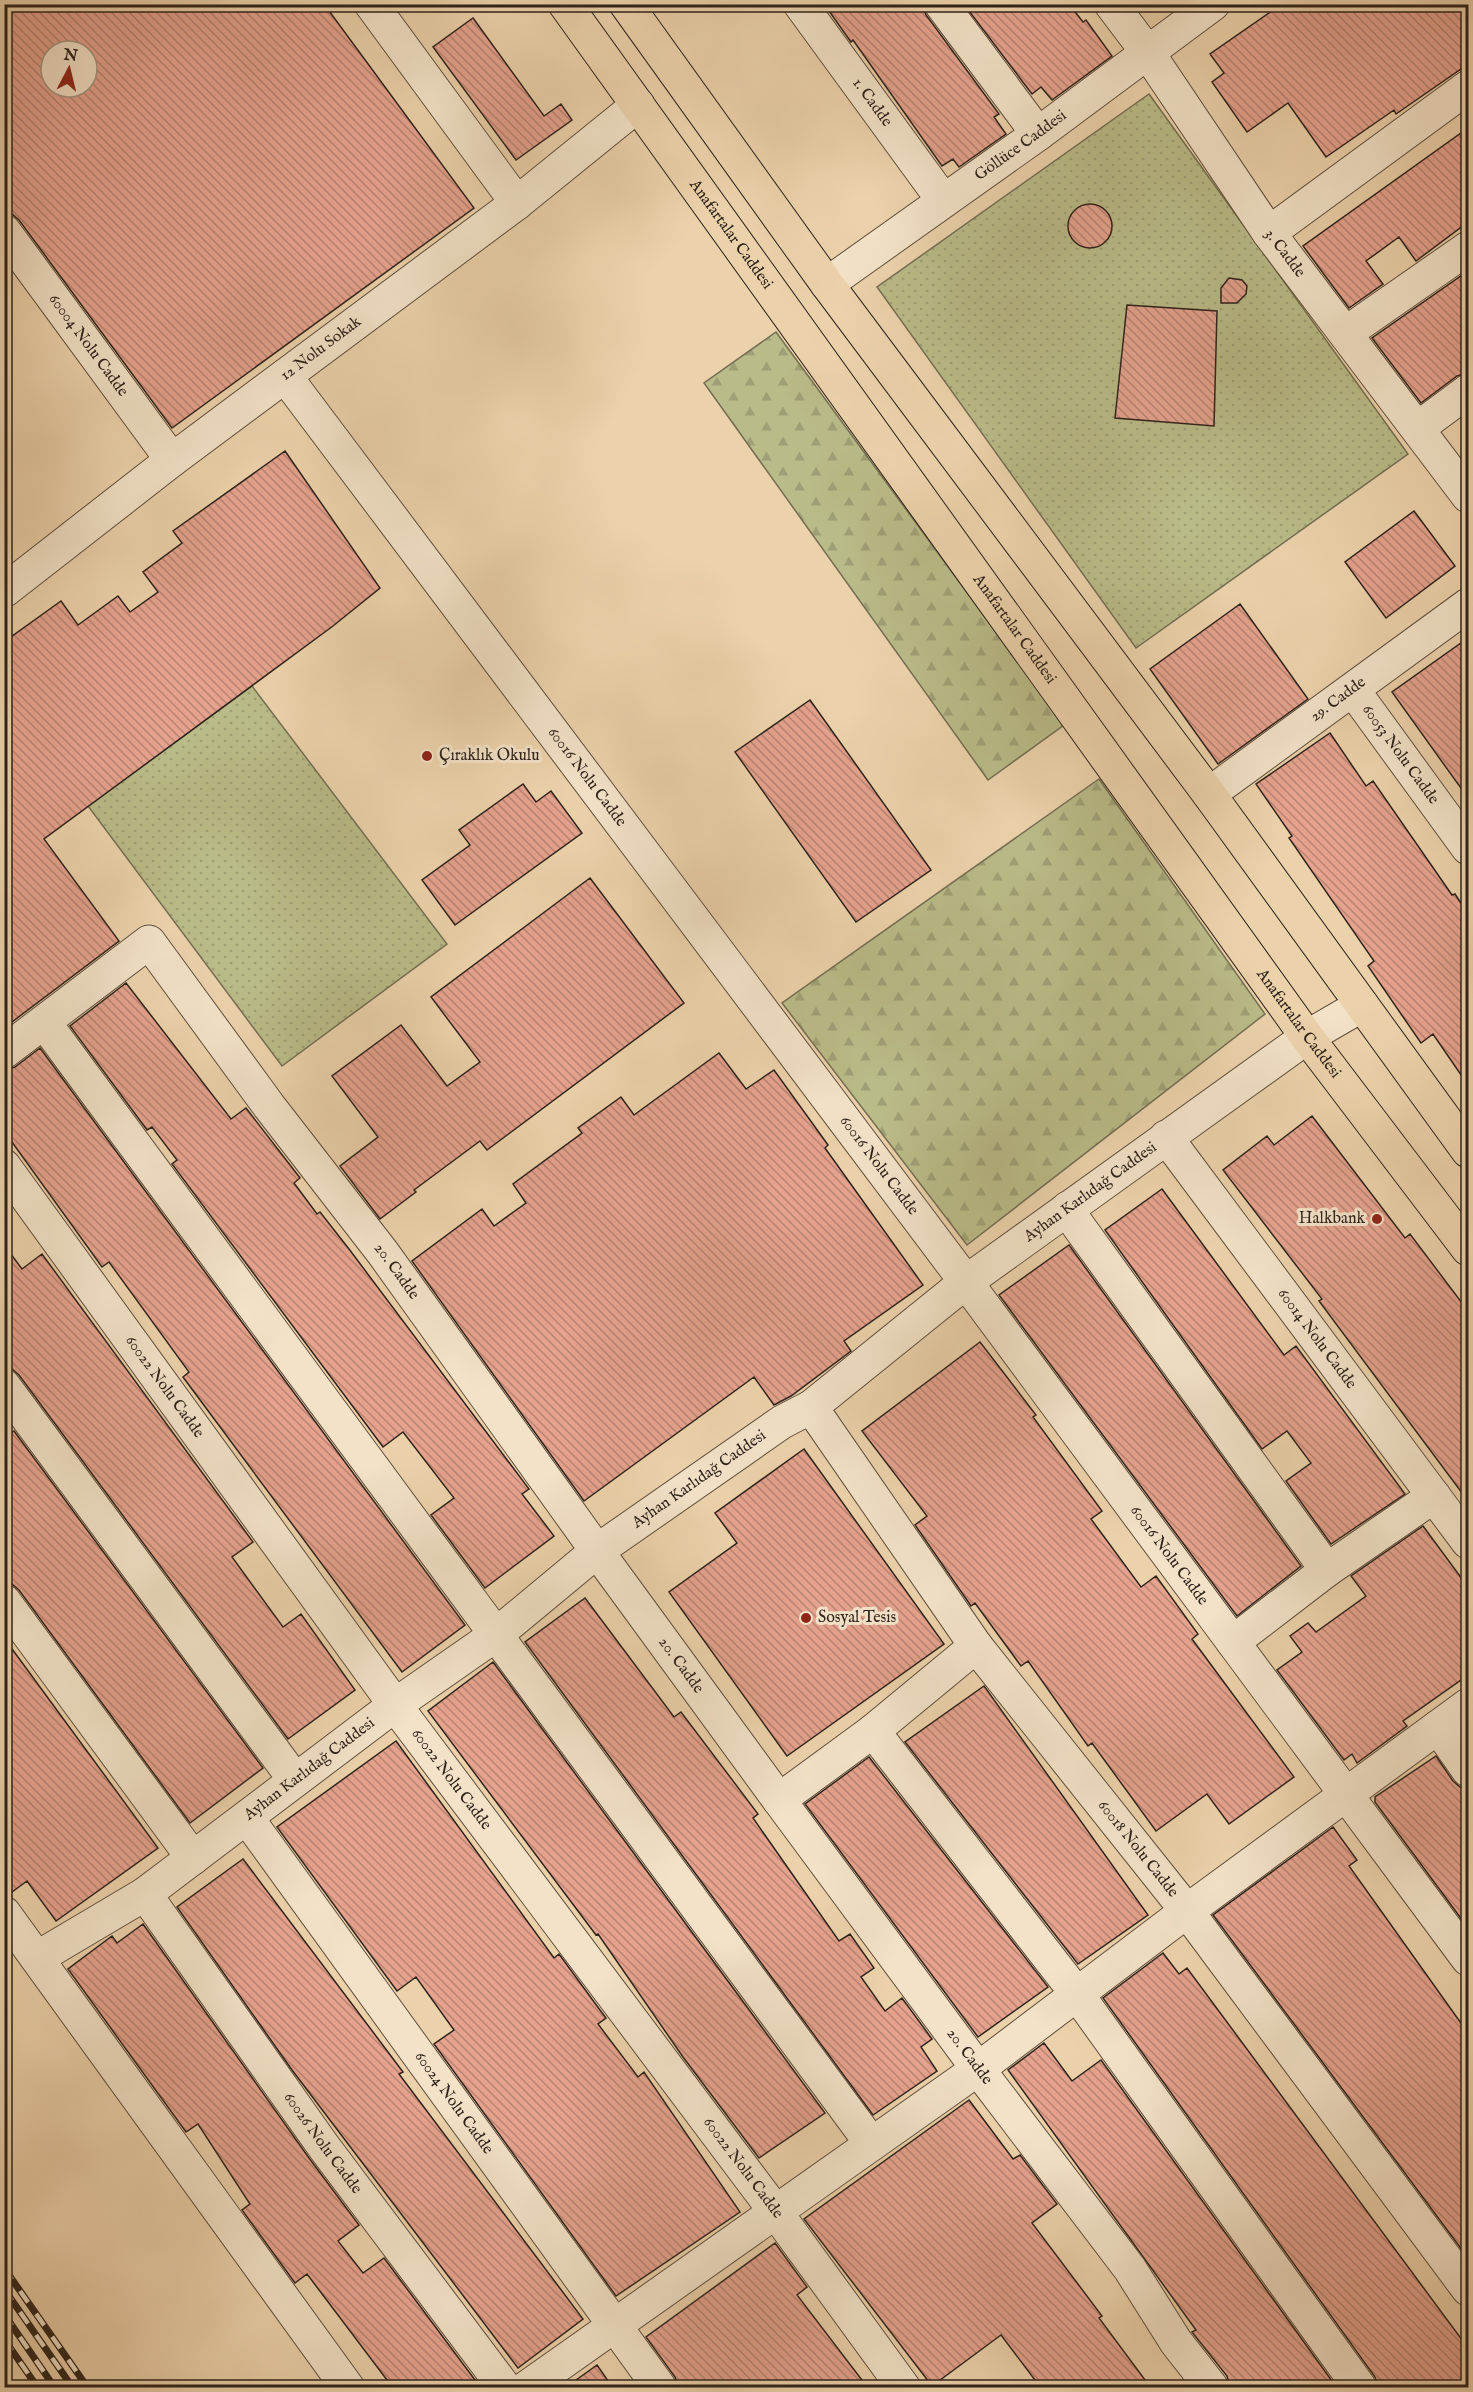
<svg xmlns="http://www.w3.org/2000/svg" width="1473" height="2392" viewBox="0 0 1473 2392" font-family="'IM FELL English',serif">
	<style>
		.forest { fill: url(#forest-firs); stroke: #746e51; stroke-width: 1.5 }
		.park { fill: url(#park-dots); stroke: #746e51; stroke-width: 1.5 }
		.building { fill: url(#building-back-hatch); stroke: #2e221a; stroke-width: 1.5; fill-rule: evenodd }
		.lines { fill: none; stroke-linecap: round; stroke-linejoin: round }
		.minor-casing { stroke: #5e4e3e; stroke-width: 35 }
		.major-casing { stroke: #2e221a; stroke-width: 35 }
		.minor { stroke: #f3e2c8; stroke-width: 33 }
		.major { stroke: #ecd2ab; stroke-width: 33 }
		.rail-casing { stroke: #2e221a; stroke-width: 7 }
		.rail { stroke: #f3e2c8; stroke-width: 4.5; stroke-dasharray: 14; stroke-linecap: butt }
		.poi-dot { fill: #8f2418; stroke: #f3e2c8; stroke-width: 2 }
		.labels { text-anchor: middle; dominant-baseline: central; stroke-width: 6; stroke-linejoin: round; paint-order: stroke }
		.street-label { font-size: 16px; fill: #2e221a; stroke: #f3e2c8 }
		.poi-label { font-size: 16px; fill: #2e221a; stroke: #f3e2c8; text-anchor: start }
	</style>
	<defs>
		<pattern id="forest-firs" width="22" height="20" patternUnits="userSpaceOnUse" patternTransform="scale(1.5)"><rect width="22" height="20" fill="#b9bb88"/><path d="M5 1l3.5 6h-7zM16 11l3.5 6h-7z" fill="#9fa075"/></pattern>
		<pattern id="park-dots" width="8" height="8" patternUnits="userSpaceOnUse" patternTransform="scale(1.5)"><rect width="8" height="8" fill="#b9bb88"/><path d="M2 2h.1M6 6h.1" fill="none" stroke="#9fa075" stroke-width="1.8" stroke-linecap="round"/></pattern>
		<pattern id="building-back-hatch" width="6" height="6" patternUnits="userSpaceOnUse" patternTransform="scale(1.5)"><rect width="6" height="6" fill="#e5a28e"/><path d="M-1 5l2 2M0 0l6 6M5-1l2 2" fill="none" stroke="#ba8473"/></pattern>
	</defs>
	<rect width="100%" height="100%" fill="#ecd2ab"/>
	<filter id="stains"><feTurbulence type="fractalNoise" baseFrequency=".00333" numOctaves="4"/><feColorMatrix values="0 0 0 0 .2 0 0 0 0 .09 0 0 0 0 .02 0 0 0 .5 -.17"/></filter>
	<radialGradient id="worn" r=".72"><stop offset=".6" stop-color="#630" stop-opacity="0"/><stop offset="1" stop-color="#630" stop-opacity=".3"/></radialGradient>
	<!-- forest -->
	<path class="forest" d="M 776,332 L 1064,725 L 988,780 L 704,383 Z
		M 1099,779 L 1265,1014 L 967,1245 L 782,1003 Z"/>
	<!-- park -->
	<path class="park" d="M 1149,94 L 1408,454 L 1136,648 L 877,287 Z
		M 252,686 L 447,944 L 282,1066 L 88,806 Z"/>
	<!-- building -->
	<path class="building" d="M 4,4 L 291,4 L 296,11 L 305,4 L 324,4 L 474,208 L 172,428 L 19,220 L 12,214 L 4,213 ZM 51,51 L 87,51 L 87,87 L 51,87 Z
		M 824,4 L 922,4 L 926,15 L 999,114 L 994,117 L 1006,134 L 959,167 L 953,159 L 942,166 L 865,57 L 853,40 L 851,42 Z
		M 978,4 L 1069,4 L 1083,22 L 1086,20 L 1112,56 L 1052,100 L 1041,87 L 1032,94 L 969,11 Z
		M 1282,4 L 1468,4 L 1468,64 L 1396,114 L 1394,110 L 1326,157 L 1288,103 L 1247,132 L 1212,82 L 1224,73 L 1210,54 Z
		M 473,18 L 544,116 L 561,104 L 572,120 L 516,160 L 433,47 Z
		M 1468,128 L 1468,222 L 1416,261 L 1399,237 L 1366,261 L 1383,284 L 1349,308 L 1303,246 Z
		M1068 226a22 22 0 1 1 44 0a22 22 0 1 1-44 0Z
		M 1468,271 L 1468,373 L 1457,376 L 1421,403 L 1372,338 Z
		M 1229,278 L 1242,280 L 1247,286 L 1246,294 L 1237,303 L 1221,303 L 1221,288 Z
		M 1127,305 L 1217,311 L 1214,426 L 1115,418 Z
		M 285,451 L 380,588 L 333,626 L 44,839 L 119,941 L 4,1028 L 4,642 L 61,601 L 78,625 L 118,596 L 130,612 L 158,592 L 143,572 L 182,543 L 173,531 Z
		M 1414,511 L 1455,566 L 1386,618 L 1345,562 Z
		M 1240,604 L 1308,699 L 1218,764 L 1150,669 Z
		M 1468,638 L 1468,798 L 1392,692 Z
		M 810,700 L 931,870 L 856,922 L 735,752 Z
		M 1330,733 L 1366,786 L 1373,781 L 1452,895 L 1455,894 L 1468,914 L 1468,1085 L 1433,1034 L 1421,1043 L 1368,966 L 1374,961 L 1289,838 L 1292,836 L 1256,784 Z
		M 523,784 L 536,802 L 551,791 L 582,833 L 455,925 L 422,880 L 470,845 L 459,830 Z
		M 590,878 L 684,1003 L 487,1150 L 480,1141 L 414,1190 L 416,1192 L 380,1219 L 340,1166 L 378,1137 L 332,1076 L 401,1025 L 447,1086 L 480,1062 L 431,997 Z
		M 126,983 L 231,1119 L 246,1108 L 300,1178 L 294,1183 L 317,1214 L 320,1212 L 349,1249 L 529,1489 L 522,1494 L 554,1536 L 485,1588 L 431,1515 L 454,1498 L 403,1432 L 383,1447 L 172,1164 L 177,1160 L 152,1127 L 147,1130 L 70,1026 Z
		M 40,1048 L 465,1625 L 402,1672 L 183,1377 L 189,1372 L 109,1262 L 102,1267 L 4,1131 L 4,1070 L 15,1067 Z
		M 719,1053 L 746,1089 L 774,1070 L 828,1145 L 825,1148 L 923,1285 L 844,1341 L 851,1351 L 791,1396 L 774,1405 L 754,1377 L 584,1501 L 412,1261 L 482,1209 L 494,1226 L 526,1203 L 513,1184 L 582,1133 L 578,1128 L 621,1097 L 634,1115 Z
		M 1312,1116 L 1405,1238 L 1410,1234 L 1468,1311 L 1468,1501 L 1319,1301 L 1322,1299 L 1223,1170 L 1267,1136 L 1274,1145 Z
		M 1162,1189 L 1284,1355 L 1296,1346 L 1405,1494 L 1331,1544 L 1286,1481 L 1311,1463 L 1287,1431 L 1262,1449 L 1105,1230 Z
		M 4,1245 L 22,1269 L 42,1254 L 253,1542 L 232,1557 L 283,1627 L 301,1614 L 355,1690 L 288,1739 L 19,1375 L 12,1369 L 4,1368 Z
		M 1069,1245 L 1301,1566 L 1237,1616 L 999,1295 Z
		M 980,1342 L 1036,1415 L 1033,1417 L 1102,1511 L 1091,1519 L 1141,1587 L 1156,1576 L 1198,1634 L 1192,1639 L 1294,1777 L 1229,1824 L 1207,1794 L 1156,1831 L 1092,1743 L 1088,1746 L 1028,1661 L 1021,1666 L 975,1603 L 971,1606 L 915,1525 L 927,1516 L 862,1431 Z
		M 14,1431 L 263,1768 L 190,1823 L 19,1590 L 12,1584 L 4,1583 L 4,1438 Z
		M 804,1449 L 944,1644 L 787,1756 L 669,1592 L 737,1543 L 715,1513 Z
		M 1423,1526 L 1468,1587 L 1468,1675 L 1403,1721 L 1407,1726 L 1357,1763 L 1352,1754 L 1344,1760 L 1277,1670 L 1302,1652 L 1290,1636 L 1308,1623 L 1316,1632 L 1366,1596 L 1351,1576 Z
		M 585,1598 L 674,1717 L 681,1712 L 758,1814 L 753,1818 L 839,1941 L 850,1934 L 874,1968 L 861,1977 L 885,2011 L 902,1998 L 932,2039 L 921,2047 L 937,2071 L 873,2115 L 525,1642 Z
		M 4,1638 L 158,1848 L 56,1921 L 27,1881 L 12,1892 L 4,1881 Z
		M 493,1662 L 825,2113 L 759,2158 L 683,2057 L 598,1934 L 596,1935 L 428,1711 Z
		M 984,1686 L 1148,1915 L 1078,1964 L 905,1742 Z
		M 396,1741 L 554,1958 L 559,1954 L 597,2006 L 606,2018 L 598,2024 L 638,2077 L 644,2072 L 740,2212 L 616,2296 L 434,2044 L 454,2030 L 416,1977 L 397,1991 L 277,1827 Z
		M 1436,1756 L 1453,1781 L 1460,1787 L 1468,1789 L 1468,1928 L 1375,1802 L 1375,1797 Z
		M 869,1757 L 1048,1987 L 978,2037 L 805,1804 Z
		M 1333,1827 L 1357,1860 L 1349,1866 L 1468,2033 L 1468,2258 L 1213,1915 Z
		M 243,1859 L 403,2072 L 399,2074 L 583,2319 L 518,2368 L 292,2070 L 177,1907 Z
		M 143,1924 L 309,2158 L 359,2225 L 338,2241 L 363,2273 L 384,2258 L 481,2388 L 393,2388 L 307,2274 L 295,2283 L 242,2210 L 250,2204 L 198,2124 L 186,2132 L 68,1969 L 112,1936 L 117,1943 Z
		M 1163,1953 L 1179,1974 L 1187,1968 L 1468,2348 L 1468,2388 L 1379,2388 L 1375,2377 L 1103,1998 Z
		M 1044,2043 L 1072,2081 L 1101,2060 L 1337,2388 L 1230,2388 L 1227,2376 L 1192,2332 L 1196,2330 L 1008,2070 Z
		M 969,2100 L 1013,2159 L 1020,2155 L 1057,2204 L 1032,2223 L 1102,2316 L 1099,2318 L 1151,2388 L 1041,2388 L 1001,2335 L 932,2386 L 804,2219 Z
		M 775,2243 L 807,2287 L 797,2295 L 868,2388 L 678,2388 L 675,2377 L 646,2337 Z
		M 597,2365 L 613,2388 L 565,2388 Z"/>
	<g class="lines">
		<!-- minor casing -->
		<g class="minor-casing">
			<g id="minor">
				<path d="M 371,4 L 517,203"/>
				<path id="s1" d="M 800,4 L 943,200"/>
				<path d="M 941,4 L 1038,134"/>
				<path id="s2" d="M 1111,4 L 1148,53 L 1269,233 L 1468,496"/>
				<path id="s3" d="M 4,231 L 172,460"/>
				<path d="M 1269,233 L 1468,87"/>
				<path id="s4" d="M 827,284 L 1038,134 L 1213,4"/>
				<path d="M 1346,333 L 1468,248"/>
				<path id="s5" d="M 285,376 L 966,1282 L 1468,1959"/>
				<path d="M 1418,428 L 1468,391"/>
				<path id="s6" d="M 4,591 L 172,460 L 517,203 L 638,105"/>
				<path id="s7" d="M 1353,690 L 1468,848"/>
				<path id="s8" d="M 1209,794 L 1468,605"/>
				<path d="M 44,1022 L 871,2143"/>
				<path id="s9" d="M 4,1052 L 149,942 L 269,1106 L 383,1253 L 597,1551 L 779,1800 L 978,2069 L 1130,2269 L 1176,2342 L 1212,2388"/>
				<path id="s10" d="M 1166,1137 L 1468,1542"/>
				<path id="s11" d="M 4,1166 L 395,1705 L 775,2211 L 904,2388"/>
				<path d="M 1068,1208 L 1077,1224 L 1327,1570"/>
				<path d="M 4,1386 L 295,1780"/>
				<path id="s12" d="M 811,1407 L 976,1646 L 1187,1911 L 1468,2289"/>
				<path d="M 4,1601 L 193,1858"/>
				<path d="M 1233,1642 L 1327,1570 L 1434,1496"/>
				<path d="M 1438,1727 L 1468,1770"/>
				<path d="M 873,1731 L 1077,1994 L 1360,2388"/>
				<path d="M 779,1800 L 873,1731 L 976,1646"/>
				<path id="s13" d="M 247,1818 L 660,2388"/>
				<path id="s14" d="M 145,1894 L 324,2147 L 505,2388"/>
				<path d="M 4,1913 L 348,2388"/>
				<path id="s15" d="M 37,1958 L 145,1894 L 395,1705 L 497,1634 L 597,1551 L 782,1422 L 811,1407 L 966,1282 L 1307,1037 L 1362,1005"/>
				<path d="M 526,2388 L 978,2069 L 1187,1911 L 1468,1705"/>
			</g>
		</g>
		<!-- major casing -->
		<g class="major-casing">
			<g id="major">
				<path id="s16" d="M 565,4 L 1307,1037 L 1468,1249"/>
				<path d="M 626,4 L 827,284 L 1209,794 L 1468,1151"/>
			</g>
		</g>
		<!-- minor -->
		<use href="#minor" class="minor"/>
		<!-- major -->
		<use href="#major" class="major"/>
		<!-- rail casing -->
		<g class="rail-casing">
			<path id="rail" d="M 4,2268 L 88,2388
				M 4,2289 L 73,2388
				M 4,2314 L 55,2388
				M 4,2339 L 38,2388"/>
		</g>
		<!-- rail -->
		<use href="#rail" class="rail"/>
	</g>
	<!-- markers -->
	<g class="poi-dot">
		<circle cx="427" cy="756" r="6"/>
		<circle cx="1377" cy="1219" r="6"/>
		<circle cx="806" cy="1618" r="6"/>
	</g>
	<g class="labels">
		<!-- street labels -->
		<g class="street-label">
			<text stroke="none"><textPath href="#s1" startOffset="122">1. Cadde</textPath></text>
			<text stroke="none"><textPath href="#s4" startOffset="238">Göllüce Caddesi</textPath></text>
			<text stroke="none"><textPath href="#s16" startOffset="284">Anafartalar Caddesi</textPath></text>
			<text stroke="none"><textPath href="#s2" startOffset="304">3. Cadde</textPath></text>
			<text stroke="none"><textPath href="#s3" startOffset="142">60004 Nolu Cadde</textPath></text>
			<text stroke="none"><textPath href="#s6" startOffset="399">12 Nolu Sokak</textPath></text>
			<text stroke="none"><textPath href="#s16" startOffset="770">Anafartalar Caddesi</textPath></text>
			<text stroke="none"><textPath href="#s8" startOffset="160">29. Cadde</textPath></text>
			<text stroke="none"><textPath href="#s7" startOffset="80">60053 Nolu Cadde</textPath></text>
			<text stroke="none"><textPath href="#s5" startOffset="502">60016 Nolu Cadde</textPath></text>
			<text stroke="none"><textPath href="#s16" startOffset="1256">Anafartalar Caddesi</textPath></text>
			<text stroke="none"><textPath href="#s5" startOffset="988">60016 Nolu Cadde</textPath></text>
			<text stroke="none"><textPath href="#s15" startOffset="1304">Ayhan Karlıdağ Caddesi</textPath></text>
			<text stroke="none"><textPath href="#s9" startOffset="594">20. Cadde</textPath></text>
			<text stroke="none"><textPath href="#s10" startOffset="252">60014 Nolu Cadde</textPath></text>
			<text stroke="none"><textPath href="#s11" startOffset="273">60022 Nolu Cadde</textPath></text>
			<text stroke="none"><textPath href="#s15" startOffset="818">Ayhan Karlıdağ Caddesi</textPath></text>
			<text stroke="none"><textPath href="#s5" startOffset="1474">60016 Nolu Cadde</textPath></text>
			<text stroke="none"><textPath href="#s9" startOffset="1080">20. Cadde</textPath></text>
			<text stroke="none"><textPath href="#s15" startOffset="332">Ayhan Karlıdağ Caddesi</textPath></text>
			<text stroke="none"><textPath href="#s11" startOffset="759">60022 Nolu Cadde</textPath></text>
			<text stroke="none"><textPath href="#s12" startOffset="550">60018 Nolu Cadde</textPath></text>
			<text stroke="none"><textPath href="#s9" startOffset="1566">20. Cadde</textPath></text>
			<text stroke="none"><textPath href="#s13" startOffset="352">60024 Nolu Cadde</textPath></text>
			<text stroke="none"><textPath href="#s14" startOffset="306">60026 Nolu Cadde</textPath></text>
			<text stroke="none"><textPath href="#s11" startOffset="1245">60022 Nolu Cadde</textPath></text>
		</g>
		<!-- poi labels -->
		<g class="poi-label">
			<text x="439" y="756">Çıraklık Okulu</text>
			<text x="1365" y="1219" text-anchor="end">Halkbank</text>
			<text x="818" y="1618">Sosyal Tesis</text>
		</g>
	</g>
	<!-- margin -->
	<rect width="1473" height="2392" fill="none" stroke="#ecd2ab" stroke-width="24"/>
	<rect x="6" y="6" width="1461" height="2380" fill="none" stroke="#2e221a" stroke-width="3"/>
	<rect x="12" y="12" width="1449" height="2368" fill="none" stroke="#2e221a" stroke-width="1.5"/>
	<!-- north arrow -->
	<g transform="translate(69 69) rotate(7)"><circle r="28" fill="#f3e2c8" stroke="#a49582" stroke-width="1.5"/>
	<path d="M0-4.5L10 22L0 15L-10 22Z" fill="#8f2418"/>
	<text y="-9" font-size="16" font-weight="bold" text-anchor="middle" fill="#2e221a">N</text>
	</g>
	<rect width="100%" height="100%" filter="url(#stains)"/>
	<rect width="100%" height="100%" fill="url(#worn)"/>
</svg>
